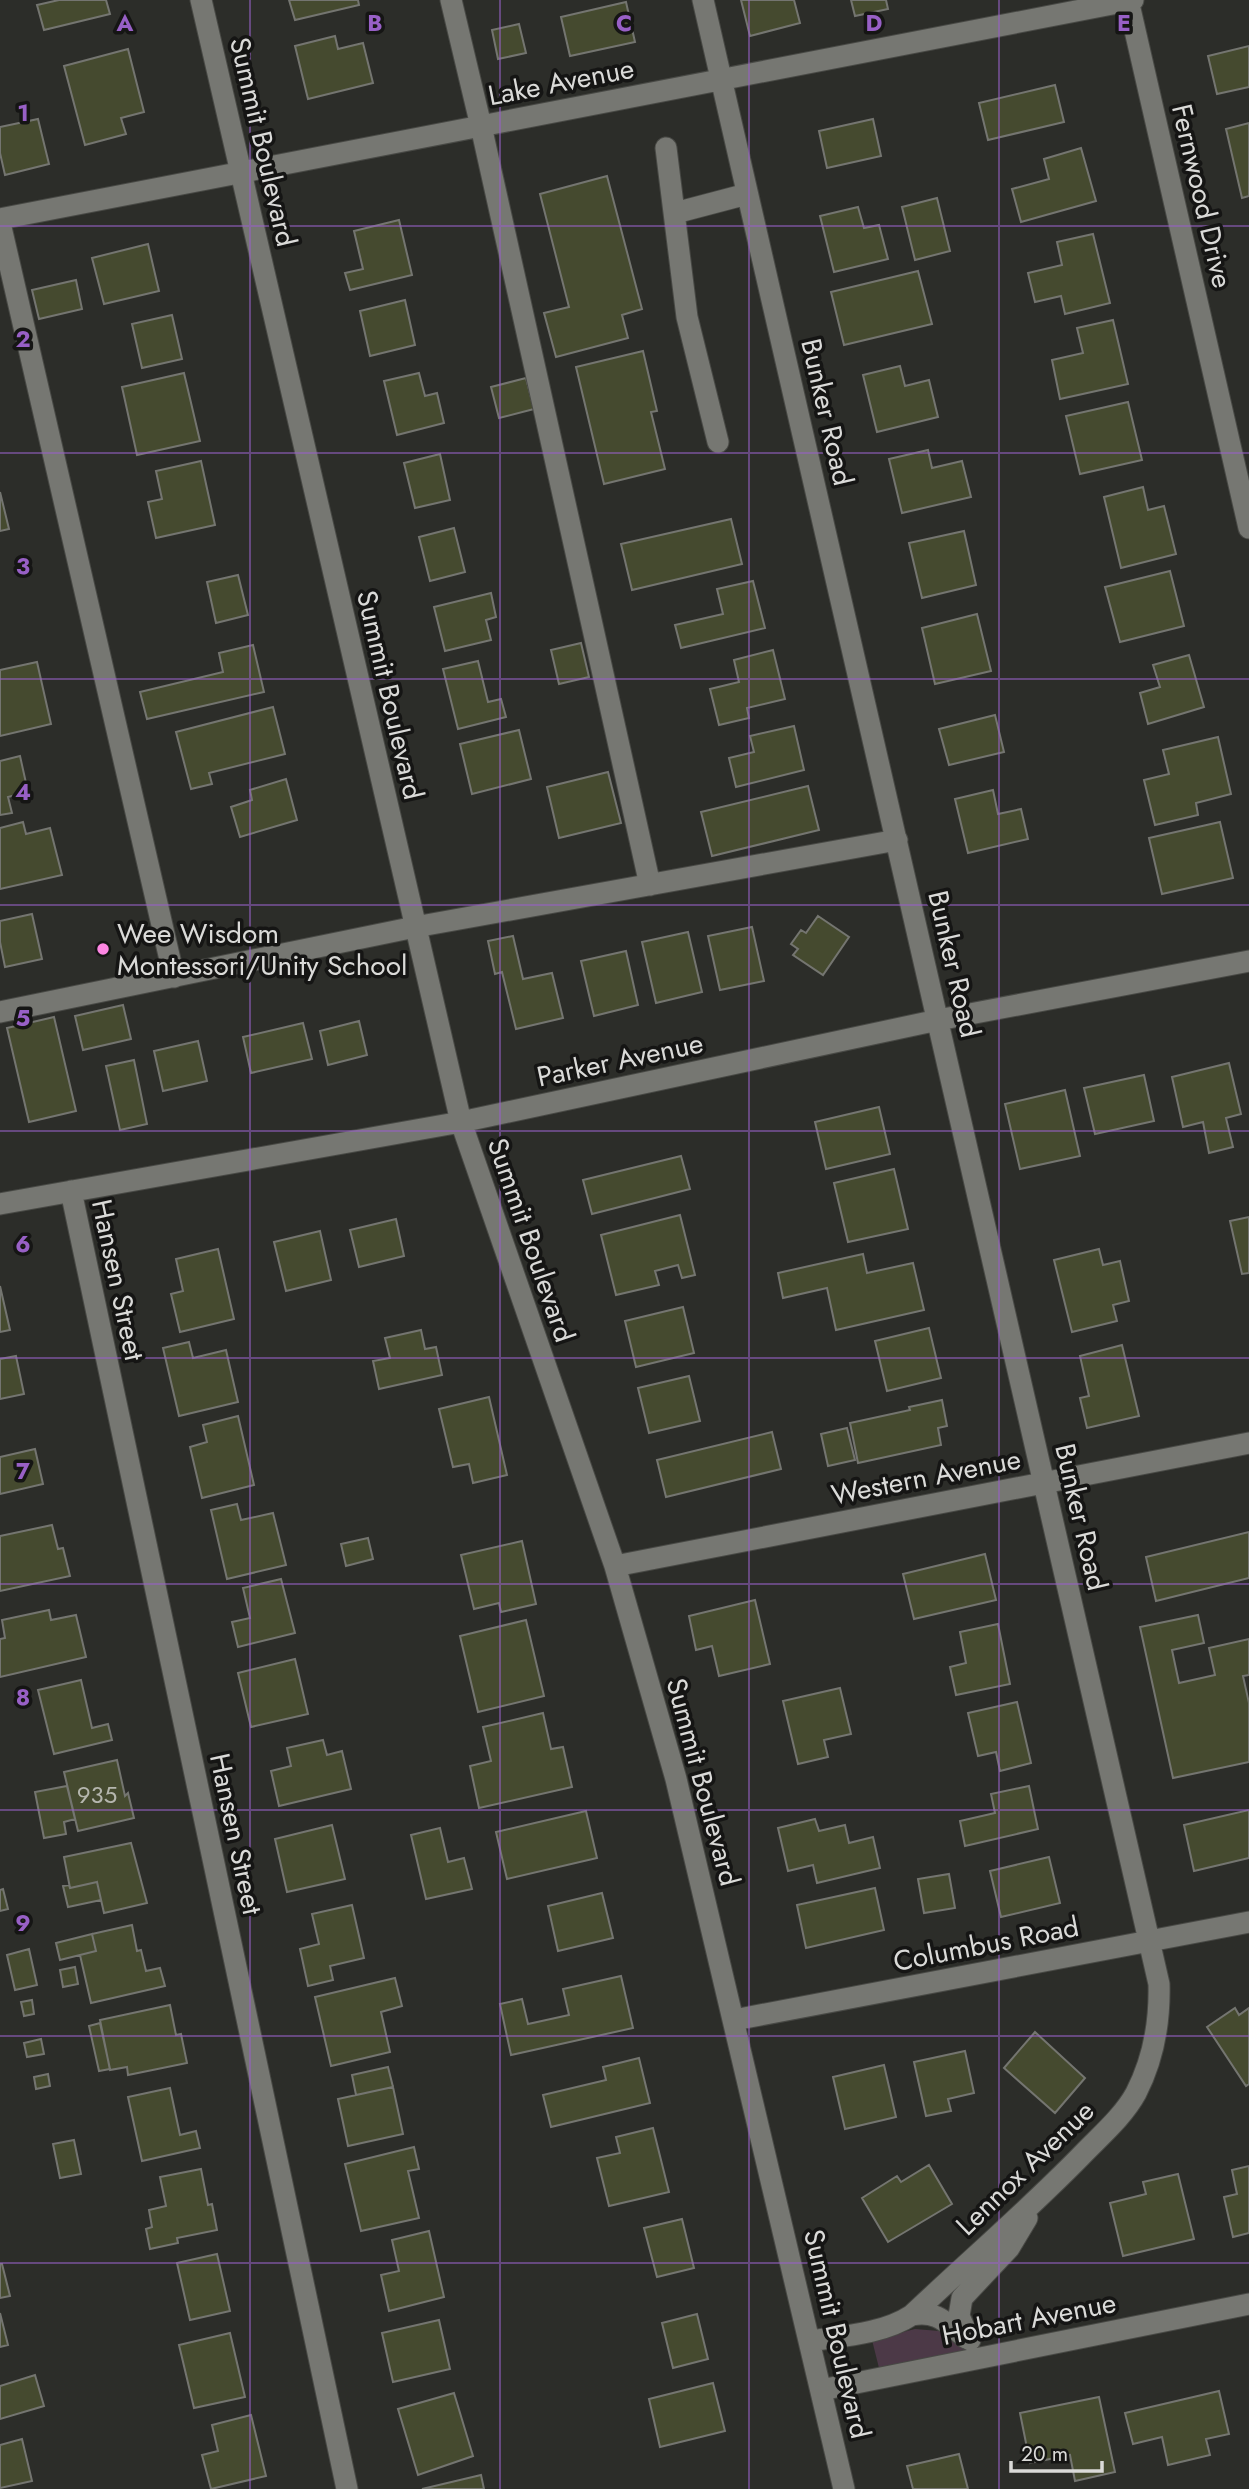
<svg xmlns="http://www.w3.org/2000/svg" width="1249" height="2489" viewBox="0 0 1249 2489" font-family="Jost,sans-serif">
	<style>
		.green { fill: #4c3947 }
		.building { fill: #454a2f; stroke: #747570; stroke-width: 2 }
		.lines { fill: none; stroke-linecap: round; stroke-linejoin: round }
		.minor-casing { stroke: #484945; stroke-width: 23 }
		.minor { stroke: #767772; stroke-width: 21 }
		.grid { fill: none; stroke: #9860c6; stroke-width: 2; stroke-opacity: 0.55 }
		.poi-dot { fill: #fd86e2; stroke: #151514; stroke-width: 2.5 }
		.labels { text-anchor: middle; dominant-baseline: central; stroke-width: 7; stroke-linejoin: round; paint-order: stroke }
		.number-label { font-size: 24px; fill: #b5b6ae }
		.street-label { font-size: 28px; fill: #dadad8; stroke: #151514 }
		.poi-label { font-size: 28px; fill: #dadad8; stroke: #151514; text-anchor: start }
		.grid-label { font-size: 23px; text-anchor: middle; font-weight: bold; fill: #9860c6; stroke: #151514; stroke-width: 7; stroke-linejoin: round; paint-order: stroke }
	</style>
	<rect width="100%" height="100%" fill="#2c2d29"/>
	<!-- green -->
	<path class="green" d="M 915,2329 L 939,2331 L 965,2349 L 979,2351 L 879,2368 L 872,2340 Z"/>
	<!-- building -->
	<path class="building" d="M 59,0 L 106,0 L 110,14 L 44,30 L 37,5 Z
		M 289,0 L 358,0 L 359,5 L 295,20 Z
		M 741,0 L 794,0 L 800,23 L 750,36 Z
		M 851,0 L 886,0 L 888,9 L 855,16 Z
		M 626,2 L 635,42 L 570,56 L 561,17 Z
		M 519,24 L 526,53 L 498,59 L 492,30 Z
		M 335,36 L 338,49 L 363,43 L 373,83 L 308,99 L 295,46 Z
		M 1249,46 L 1249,87 L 1217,94 L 1208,56 Z
		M 128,49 L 144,112 L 121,118 L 126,134 L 85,145 L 64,66 Z
		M 1055,85 L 1064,122 L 988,140 L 979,103 Z
		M 38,119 L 49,164 L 5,175 L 0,153 L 0,127 Z
		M 873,119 L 881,156 L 827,168 L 819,131 Z
		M 1249,123 L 1249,196 L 1242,198 L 1226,129 Z
		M 1081,148 L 1096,201 L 1021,222 L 1012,189 L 1049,179 L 1044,159 Z
		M 607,176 L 642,309 L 622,315 L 628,338 L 556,357 L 544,313 L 569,307 L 540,194 Z
		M 937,198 L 950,251 L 915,260 L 902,207 Z
		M 858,207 L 864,228 L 879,225 L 888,259 L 834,272 L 820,216 Z
		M 399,220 L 412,275 L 350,290 L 345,273 L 363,269 L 354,231 Z
		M 1093,234 L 1110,303 L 1065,314 L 1061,296 L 1035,302 L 1028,273 L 1062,265 L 1057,242 Z
		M 148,244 L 159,291 L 104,304 L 92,258 Z
		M 918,271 L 932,324 L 844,345 L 831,292 Z
		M 76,280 L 82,309 L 39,319 L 32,290 Z
		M 405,300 L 415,345 L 370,356 L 360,311 Z
		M 172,315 L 182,359 L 142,368 L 132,324 Z
		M 1113,320 L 1128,384 L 1060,399 L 1052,360 L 1083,353 L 1077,328 Z
		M 643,351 L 657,411 L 651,412 L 665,469 L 604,484 L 576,367 Z
		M 900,366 L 905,386 L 929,380 L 938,417 L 877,432 L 863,375 Z
		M 184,373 L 200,441 L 137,455 L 122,387 Z
		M 419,373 L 425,396 L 437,393 L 444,423 L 397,435 L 384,381 Z
		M 526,378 L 534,409 L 499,418 L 491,387 Z
		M 1128,402 L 1142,460 L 1080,474 L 1066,416 Z
		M 928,450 L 932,468 L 962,461 L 971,497 L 902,513 L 889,459 Z
		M 440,454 L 450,500 L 415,508 L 404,463 Z
		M 201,461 L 215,525 L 156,538 L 148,502 L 162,499 L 156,471 Z
		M 1143,487 L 1148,510 L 1164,506 L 1176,554 L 1121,568 L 1104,497 Z
		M 0,492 L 9,529 L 0,531 Z
		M 731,519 L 742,564 L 632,590 L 621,544 Z
		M 454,528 L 465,572 L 430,581 L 419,537 Z
		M 964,531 L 976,585 L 922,598 L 909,543 Z
		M 1170,571 L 1184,626 L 1120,642 L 1105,587 Z
		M 238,575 L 248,615 L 216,623 L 207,582 Z
		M 753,581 L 765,628 L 681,648 L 675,625 L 723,614 L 717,589 Z
		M 491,593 L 496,617 L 486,620 L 491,640 L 445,651 L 434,607 Z
		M 977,614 L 991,671 L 935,684 L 922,628 Z
		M 581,643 L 589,677 L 559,684 L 551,650 Z
		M 253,645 L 264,692 L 147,719 L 140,692 L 223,672 L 219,653 Z
		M 773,650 L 785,699 L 747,708 L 749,718 L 719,725 L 710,689 L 739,682 L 734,660 Z
		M 1189,655 L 1204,707 L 1148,724 L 1140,693 L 1160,687 L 1153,665 Z
		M 478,661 L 488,702 L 501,699 L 506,717 L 458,729 L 443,669 Z
		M 37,662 L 51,724 L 0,736 L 0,670 Z
		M 273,707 L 285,754 L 209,773 L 212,784 L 191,789 L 176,732 Z
		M 995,715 L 1004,752 L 949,765 L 939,729 Z
		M 794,726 L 804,770 L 736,787 L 729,758 L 754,752 L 750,736 Z
		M 519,730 L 531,779 L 472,794 L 460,744 Z
		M 1218,737 L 1231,794 L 1196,803 L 1198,815 L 1155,825 L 1144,780 L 1169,774 L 1163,750 Z
		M 20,756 L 28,792 L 8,797 L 12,813 L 0,815 L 0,761 Z
		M 608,772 L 621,823 L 559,838 L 547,787 Z
		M 286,779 L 297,820 L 240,837 L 231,807 L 252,800 L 250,790 Z
		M 808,786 L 819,830 L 712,856 L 701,812 Z
		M 993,790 L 998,814 L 1021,809 L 1028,839 L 968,853 L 955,799 Z
		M 23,822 L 26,834 L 50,828 L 62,875 L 0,889 L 0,828 Z
		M 1220,822 L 1233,878 L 1162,894 L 1149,838 Z
		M 32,914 L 42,959 L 5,967 L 0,942 L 0,921 Z
		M 818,916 L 849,937 L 823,975 L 793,955 L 798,949 L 791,944 L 801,930 L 806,933 Z
		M 752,927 L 764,981 L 720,990 L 708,936 Z
		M 688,932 L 702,992 L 656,1003 L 642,942 Z
		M 513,936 L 523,979 L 552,973 L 563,1018 L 516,1029 L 502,972 L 495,974 L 488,941 Z
		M 626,951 L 638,1005 L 594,1016 L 581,961 Z
		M 123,1005 L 131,1039 L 83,1050 L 75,1016 Z
		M 54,1017 L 76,1111 L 29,1122 L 7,1028 Z
		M 359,1021 L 367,1055 L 328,1065 L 320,1031 Z
		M 303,1023 L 312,1059 L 251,1073 L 243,1037 Z
		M 198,1041 L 207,1081 L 163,1091 L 154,1051 Z
		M 134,1060 L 147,1124 L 120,1130 L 106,1066 Z
		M 1229,1063 L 1241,1114 L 1226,1118 L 1233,1147 L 1209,1153 L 1203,1122 L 1183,1127 L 1172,1077 Z
		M 1144,1075 L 1154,1121 L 1095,1134 L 1084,1088 Z
		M 1065,1090 L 1080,1156 L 1020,1169 L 1005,1104 Z
		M 879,1107 L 890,1154 L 826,1169 L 815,1122 Z
		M 681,1156 L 690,1189 L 592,1214 L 583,1180 Z
		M 894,1169 L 908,1229 L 848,1242 L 834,1183 Z
		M 680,1215 L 695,1275 L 682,1278 L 678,1265 L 655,1271 L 659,1285 L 616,1295 L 601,1235 Z
		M 1249,1217 L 1249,1273 L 1242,1274 L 1230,1221 Z
		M 396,1219 L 404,1256 L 359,1267 L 350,1230 Z
		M 320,1231 L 331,1280 L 286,1291 L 274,1242 Z
		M 218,1249 L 234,1319 L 180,1332 L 171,1294 L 183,1291 L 176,1259 Z
		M 1099,1249 L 1103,1265 L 1120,1261 L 1129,1301 L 1113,1305 L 1117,1321 L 1072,1332 L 1054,1260 Z
		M 863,1254 L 867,1273 L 913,1263 L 924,1310 L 836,1330 L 827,1288 L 783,1298 L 778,1273 Z
		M 0,1286 L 10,1330 L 0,1332 Z
		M 683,1307 L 694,1353 L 636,1367 L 625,1321 Z
		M 929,1328 L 941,1378 L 887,1391 L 875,1341 Z
		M 421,1330 L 425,1349 L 436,1347 L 442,1375 L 379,1389 L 373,1361 L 390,1358 L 385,1338 Z
		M 189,1342 L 193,1358 L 226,1350 L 238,1402 L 179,1416 L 163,1348 Z
		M 1122,1345 L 1139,1416 L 1087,1428 L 1080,1398 L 1089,1396 L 1080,1356 Z
		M 16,1356 L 24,1394 L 0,1399 L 0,1359 Z
		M 689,1376 L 700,1421 L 649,1433 L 638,1388 Z
		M 489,1397 L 507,1475 L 473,1483 L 469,1464 L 453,1467 L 439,1409 Z
		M 942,1400 L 947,1426 L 938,1428 L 941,1445 L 858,1463 L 850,1423 L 910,1410 L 909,1407 Z
		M 238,1416 L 254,1485 L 202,1498 L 190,1447 L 207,1442 L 203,1425 Z
		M 847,1428 L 855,1460 L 828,1466 L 821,1434 Z
		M 772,1432 L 781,1469 L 666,1497 L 657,1460 Z
		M 35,1449 L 43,1484 L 0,1494 L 0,1457 Z
		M 237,1504 L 241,1520 L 273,1513 L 286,1565 L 227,1579 L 211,1510 Z
		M 52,1525 L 58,1549 L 63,1548 L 70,1576 L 0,1591 L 0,1536 Z
		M 1249,1532 L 1249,1578 L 1156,1601 L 1146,1557 Z
		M 368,1538 L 373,1559 L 346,1566 L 341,1544 Z
		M 522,1541 L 536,1604 L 501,1612 L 499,1603 L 474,1609 L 461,1555 Z
		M 985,1554 L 996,1600 L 914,1619 L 903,1574 Z
		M 281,1579 L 295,1633 L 238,1647 L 232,1622 L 250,1618 L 243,1588 Z
		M 755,1600 L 770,1664 L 719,1676 L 712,1646 L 696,1650 L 689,1616 Z
		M 49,1610 L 51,1620 L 76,1615 L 86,1657 L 0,1677 L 0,1639 L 5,1638 L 2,1620 Z
		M 1198,1615 L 1204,1643 L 1172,1650 L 1179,1683 L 1215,1675 L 1209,1648 L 1249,1639 L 1249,1675 L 1243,1676 L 1249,1703 L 1249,1762 L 1173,1778 L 1140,1627 Z
		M 526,1620 L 544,1696 L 478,1712 L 460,1636 Z
		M 998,1624 L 1010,1684 L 956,1695 L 950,1667 L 966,1663 L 960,1632 Z
		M 295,1659 L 308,1714 L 251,1727 L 238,1673 Z
		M 81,1680 L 92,1728 L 108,1724 L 112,1740 L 54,1754 L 38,1690 Z
		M 840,1688 L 851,1734 L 824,1740 L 828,1757 L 798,1764 L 783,1701 Z
		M 1017,1702 L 1031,1763 L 1000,1771 L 996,1752 L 978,1756 L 968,1713 Z
		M 543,1713 L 551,1749 L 563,1747 L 572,1787 L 479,1808 L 470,1766 L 491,1761 L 483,1727 Z
		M 323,1740 L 327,1755 L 342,1751 L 351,1789 L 279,1806 L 271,1771 L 291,1766 L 287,1748 Z
		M 117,1760 L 125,1796 L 128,1793 L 134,1818 L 78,1831 L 64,1772 Z
		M 67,1786 L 75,1819 L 64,1822 L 66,1834 L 44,1838 L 35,1792 Z
		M 1029,1786 L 1038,1829 L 965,1846 L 960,1821 L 995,1813 L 991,1794 Z
		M 1249,1810 L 1249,1858 L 1194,1871 L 1184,1825 Z
		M 586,1811 L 597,1858 L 507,1879 L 496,1832 Z
		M 815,1819 L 819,1831 L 845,1825 L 849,1843 L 873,1837 L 880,1868 L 817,1883 L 813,1865 L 788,1871 L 778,1828 Z
		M 332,1825 L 345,1879 L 287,1892 L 275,1839 Z
		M 440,1828 L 448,1862 L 464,1858 L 472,1889 L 426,1899 L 411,1835 Z
		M 131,1843 L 147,1903 L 104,1913 L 97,1882 L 70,1888 L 64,1857 Z
		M 1049,1857 L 1060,1903 L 1001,1917 L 990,1871 Z
		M 949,1874 L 955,1908 L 924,1913 L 918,1879 Z
		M 97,1882 L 101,1900 L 68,1907 L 63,1886 L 69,1885 L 70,1888 Z
		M 875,1888 L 884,1930 L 806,1948 L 797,1905 Z
		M 3,1889 L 8,1909 L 0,1911 L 0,1890 Z
		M 602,1893 L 613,1938 L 558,1951 L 548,1906 Z
		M 352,1905 L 364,1958 L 330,1966 L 333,1980 L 308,1986 L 300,1949 L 319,1944 L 312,1914 Z
		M 132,1925 L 137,1951 L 141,1950 L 146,1971 L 160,1968 L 165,1986 L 91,2003 L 80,1955 L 96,1951 L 92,1934 Z
		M 92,1934 L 96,1951 L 60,1960 L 56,1943 Z
		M 29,1949 L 37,1985 L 15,1990 L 7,1955 Z
		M 75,1967 L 78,1984 L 63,1987 L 60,1970 Z
		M 621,1976 L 633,2028 L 511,2055 L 500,2004 L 522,1999 L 528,2024 L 569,2015 L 563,1989 Z
		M 395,1978 L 402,2006 L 381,2012 L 390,2052 L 331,2066 L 315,1997 Z
		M 32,2000 L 34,2014 L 24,2016 L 21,2002 Z
		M 170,2005 L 176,2035 L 181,2034 L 187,2063 L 128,2075 L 127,2067 L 110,2070 L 100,2020 Z
		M 1235,2008 L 1239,2015 L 1249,2008 L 1249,2084 L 1246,2086 L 1207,2027 Z
		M 100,2023 L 110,2069 L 99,2071 L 89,2026 Z
		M 1035,2032 L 1085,2078 L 1055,2113 L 1004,2068 Z
		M 41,2039 L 44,2054 L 27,2057 L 24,2043 Z
		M 965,2051 L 974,2093 L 948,2099 L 951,2111 L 926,2116 L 914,2062 Z
		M 639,2058 L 650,2103 L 551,2127 L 543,2095 L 606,2080 L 603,2067 Z
		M 884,2065 L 896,2117 L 845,2129 L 833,2077 Z
		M 388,2067 L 393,2087 L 356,2095 L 352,2075 Z
		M 48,2074 L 50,2086 L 36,2089 L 34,2077 Z
		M 393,2087 L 403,2134 L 348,2146 L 338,2099 Z
		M 170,2088 L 180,2135 L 196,2131 L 200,2148 L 142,2161 L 128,2097 Z
		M 653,2128 L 669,2192 L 609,2206 L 597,2158 L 620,2153 L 616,2137 Z
		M 74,2140 L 81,2174 L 60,2178 L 53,2144 Z
		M 414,2147 L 419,2169 L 408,2171 L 419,2218 L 361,2231 L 345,2164 Z
		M 929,2165 L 952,2204 L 888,2242 L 862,2198 L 897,2176 L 901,2182 Z
		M 1249,2166 L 1249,2233 L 1233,2237 L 1224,2197 L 1237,2194 L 1232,2170 Z
		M 201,2169 L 208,2205 L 212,2204 L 217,2230 L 177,2238 L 178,2243 L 150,2249 L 146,2229 L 152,2227 L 149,2210 L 166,2206 L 160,2177 Z
		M 1178,2174 L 1194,2239 L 1123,2256 L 1110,2203 L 1146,2194 L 1143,2182 Z
		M 682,2219 L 694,2268 L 657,2277 L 644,2228 Z
		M 429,2231 L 444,2297 L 389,2311 L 381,2275 L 399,2271 L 392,2240 Z
		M 217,2254 L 230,2311 L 190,2320 L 177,2263 Z
		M 0,2264 L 2,2264 L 10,2296 L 0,2298 Z
		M 0,2313 L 8,2345 L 0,2347 Z
		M 697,2314 L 708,2359 L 673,2368 L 662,2323 Z
		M 439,2320 L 450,2369 L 393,2382 L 382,2333 Z
		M 230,2333 L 245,2397 L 194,2408 L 179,2345 Z
		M 35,2375 L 44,2406 L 0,2419 L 0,2386 Z
		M 713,2383 L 725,2431 L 660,2447 L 649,2399 Z
		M 1219,2391 L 1229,2434 L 1206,2439 L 1210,2455 L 1168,2465 L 1162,2437 L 1133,2444 L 1125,2413 Z
		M 454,2393 L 473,2456 L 418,2475 L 398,2409 Z
		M 1099,2397 L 1115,2472 L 1075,2481 L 1070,2455 L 1030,2463 L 1020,2413 Z
		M 251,2415 L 266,2476 L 211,2489 L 202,2455 L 218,2451 L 212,2425 Z
		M 22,2439 L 32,2481 L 0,2488 L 0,2445 Z
		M 959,2454 L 968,2489 L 913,2489 L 907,2466 Z
		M 481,2475 L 484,2489 L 422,2489 Z"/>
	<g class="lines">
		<!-- minor casing -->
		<g class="minor-casing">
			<path id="minor" d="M 201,0 L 461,1122 L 615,1566 L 676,1779 L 844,2489
				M 451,0 L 481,126 L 650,885
				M 703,0 L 1159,1984 C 1160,2023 1154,2058 1136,2093 C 1123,2117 1099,2137 1080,2157 C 1026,2212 968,2262 912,2315 C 883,2334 843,2336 809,2341
				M 1128,0 L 1249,528
				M 666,148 L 687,317 L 718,442
				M 675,213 L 747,194
				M 0,219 L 1133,0
				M 0,223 L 174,977
				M 0,1012 L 415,927 L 897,840
				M 71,1191 L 347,2489
				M 0,1204 L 461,1122 L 938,1020 L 1249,961
				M 615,1566 L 1249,1443
				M 734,2020 L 1249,1922
				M 912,2315 C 938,2310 947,2324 966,2338
				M 970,2340 L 959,2316 L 962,2298 L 1009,2248 L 1027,2218
				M 821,2390 L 1249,2304"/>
		</g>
		<!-- minor -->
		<use href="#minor" class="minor"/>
	</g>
	<!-- grid -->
	<path class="grid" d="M 250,0 L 250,2489M 500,0 L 500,2489M 749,0 L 749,2489M 999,0 L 999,2489M 0,226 L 1249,226M 0,453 L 1249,453M 0,679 L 1249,679M 0,905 L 1249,905M 0,1131 L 1249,1131M 0,1358 L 1249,1358M 0,1584 L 1249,1584M 0,1810 L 1249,1810M 0,2036 L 1249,2036M 0,2263 L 1249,2263"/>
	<!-- markers -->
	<circle class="poi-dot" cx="103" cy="949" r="7"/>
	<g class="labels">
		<!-- number labels -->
		<g class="number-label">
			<text x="97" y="1794">935</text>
		</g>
		<!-- street labels -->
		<g class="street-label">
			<text transform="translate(561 82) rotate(-11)">Lake Avenue</text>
			<text transform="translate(263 142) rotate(77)">Summit Boulevard</text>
			<text transform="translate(1202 196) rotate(77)">Fernwood Drive</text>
			<text transform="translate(827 412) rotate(77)">Bunker Road</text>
			<text transform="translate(390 695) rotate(77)">Summit Boulevard</text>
			<text transform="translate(954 964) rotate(77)">Bunker Road</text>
			<text transform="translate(620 1060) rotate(-12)">Parker Avenue</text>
			<text transform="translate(531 1240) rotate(71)">Summit Boulevard</text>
			<text transform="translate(118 1280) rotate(78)">Hansen Street</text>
			<text transform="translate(926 1477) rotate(-11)">Western Avenue</text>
			<text transform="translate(1081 1517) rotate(77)">Bunker Road</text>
			<text transform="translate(703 1782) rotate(75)">Summit Boulevard</text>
			<text transform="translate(236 1834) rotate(78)">Hansen Street</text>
			<text transform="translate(986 1944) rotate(-11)">Columbus Road</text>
			<text transform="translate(1025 2168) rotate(-44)">Lennox Avenue</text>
			<text transform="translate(1029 2319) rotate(-11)">Hobart Avenue</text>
			<text transform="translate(837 2334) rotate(77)">Summit Boulevard</text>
		</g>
		<!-- poi labels -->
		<g class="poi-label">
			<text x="117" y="933">Wee Wisdom<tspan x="117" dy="32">Montessori/Unity School</tspan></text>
		</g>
	</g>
	<g class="grid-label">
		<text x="125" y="31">A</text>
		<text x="375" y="31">B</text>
		<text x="624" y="31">C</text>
		<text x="874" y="31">D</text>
		<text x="1124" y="31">E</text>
		<text x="23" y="121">1</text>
		<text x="23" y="347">2</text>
		<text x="23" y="574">3</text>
		<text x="23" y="800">4</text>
		<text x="23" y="1026">5</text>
		<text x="23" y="1252">6</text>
		<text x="23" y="1479">7</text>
		<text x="23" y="1705">8</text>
		<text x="23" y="1931">9</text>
	</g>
	<!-- scale -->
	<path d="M1011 2461v10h91v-10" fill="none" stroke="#dadad8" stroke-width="3.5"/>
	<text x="1021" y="2461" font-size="21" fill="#dadad8" stroke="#151514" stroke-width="5" paint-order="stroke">20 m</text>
</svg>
